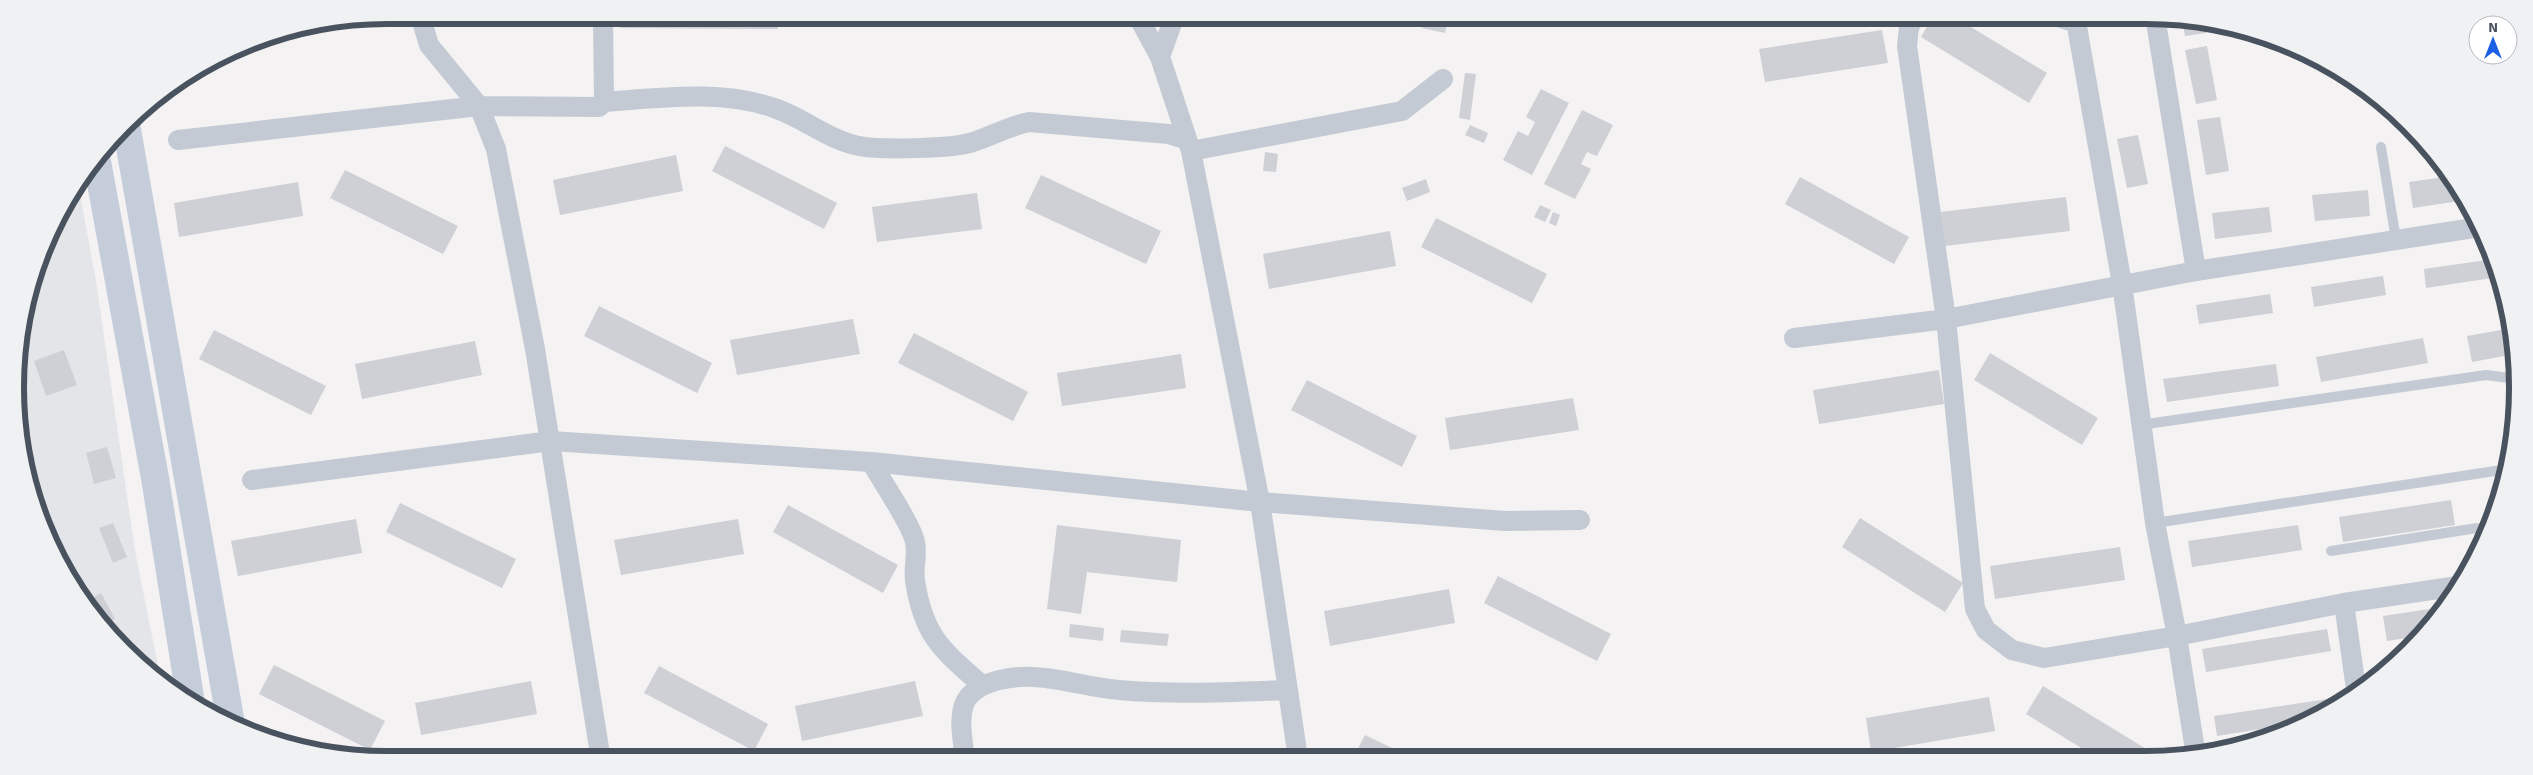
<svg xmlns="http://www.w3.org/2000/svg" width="2533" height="775" viewBox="0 0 2533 775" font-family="Signika,sans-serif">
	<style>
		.airport { fill: #e4e5e9 }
		.building { fill: #ced0d6 }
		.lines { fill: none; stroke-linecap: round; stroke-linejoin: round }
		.service { stroke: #c3cad3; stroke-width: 10 }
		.minor { stroke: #c3cad3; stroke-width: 20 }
		.secondary { stroke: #c5cdda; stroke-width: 28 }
		.rim { fill: none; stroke: #49535f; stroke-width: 6 }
	</style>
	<rect width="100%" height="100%" fill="#f4f2f2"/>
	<!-- airport -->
	<path class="airport" d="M 78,183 L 96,281 L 135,551 L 161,681 L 124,651 L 78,595 L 28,484 L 16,412 L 18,339 L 54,222 Z"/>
	<!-- building -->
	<path class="building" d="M 455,15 L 575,15 L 576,21 L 455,23 Z
		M 620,15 L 778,15 L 778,29 L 620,28 Z
		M 1425,15 L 1449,15 L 1445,33 L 1422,28 Z
		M 1934,15 L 1951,15 L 2047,73 L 2029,103 L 1921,37 Z
		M 2182,19 L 2204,21 L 2206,33 L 2185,36 Z
		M 1882,30 L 1888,63 L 1765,82 L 1759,49 Z
		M 2207,46 L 2217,100 L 2196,104 L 2185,50 Z
		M 1465,73 L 1476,74 L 1470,120 L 1459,118 Z
		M 1541,89 L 1569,103 L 1532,175 L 1503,160 L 1518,131 L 1528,136 L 1535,122 L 1526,117 Z
		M 1582,110 L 1613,125 L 1597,156 L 1587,152 L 1581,164 L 1591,169 L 1575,199 L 1544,184 Z
		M 2220,117 L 2229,171 L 2206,175 L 2197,120 Z
		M 1470,125 L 1488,133 L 1484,143 L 1465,135 Z
		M 2138,135 L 2148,184 L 2127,188 L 2117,139 Z
		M 725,146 L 837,203 L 824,229 L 712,171 Z
		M 1265,152 L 1278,154 L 1276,172 L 1263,171 Z
		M 676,155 L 683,191 L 560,215 L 553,180 Z
		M 345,170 L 458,226 L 443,254 L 330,198 Z
		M 1041,175 L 1161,231 L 1146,264 L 1025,208 Z
		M 2452,176 L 2466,200 L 2413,208 L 2409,182 Z
		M 1800,177 L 1909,237 L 1894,264 L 1785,204 Z
		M 1426,179 L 1430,192 L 1407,201 L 1402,188 Z
		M 298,182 L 303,216 L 179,237 L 174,203 Z
		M 2368,190 L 2370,216 L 2315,221 L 2312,195 Z
		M 977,193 L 982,229 L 877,242 L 872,207 Z
		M 2066,197 L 2070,231 L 1945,246 L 1941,212 Z
		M 1540,205 L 1551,210 L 1545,222 L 1534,217 Z
		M 2269,207 L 2272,232 L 2215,239 L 2212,213 Z
		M 1553,212 L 1560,215 L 1556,226 L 1549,223 Z
		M 1436,218 L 1547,274 L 1532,303 L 1421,247 Z
		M 1390,231 L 1396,266 L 1269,289 L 1263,254 Z
		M 2494,259 L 2499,277 L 2426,288 L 2424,269 Z
		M 2383,276 L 2386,295 L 2314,307 L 2311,287 Z
		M 2270,294 L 2273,313 L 2199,324 L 2196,305 Z
		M 599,306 L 712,363 L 697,393 L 584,336 Z
		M 853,319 L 860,354 L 737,375 L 730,340 Z
		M 2512,328 L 2515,354 L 2472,362 L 2467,336 Z
		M 214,330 L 326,386 L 311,415 L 199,359 Z
		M 914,333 L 1028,392 L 1013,421 L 898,363 Z
		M 2423,338 L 2428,363 L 2321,382 L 2316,357 Z
		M 475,341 L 482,375 L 362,399 L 355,364 Z
		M 64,350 L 77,385 L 46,396 L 34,361 Z
		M 1990,353 L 2098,418 L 2082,445 L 1974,380 Z
		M 1181,354 L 1186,388 L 1062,406 L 1057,373 Z
		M 2276,364 L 2279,386 L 2167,402 L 2163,379 Z
		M 1939,370 L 1944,404 L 1819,424 L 1813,390 Z
		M 1307,380 L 1417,436 L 1402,467 L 1291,410 Z
		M 1573,398 L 1579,430 L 1450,450 L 1445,418 Z
		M 107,447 L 116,478 L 94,484 L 86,453 Z
		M 2498,494 L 2493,508 L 2491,495 Z
		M 2451,500 L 2455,525 L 2343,542 L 2339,517 Z
		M 400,503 L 516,559 L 502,588 L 386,532 Z
		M 788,505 L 898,565 L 883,593 L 773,532 Z
		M 1860,518 L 1963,583 L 1945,612 L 1842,547 Z
		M 356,519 L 362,553 L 238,576 L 231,541 Z
		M 738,519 L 744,554 L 621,575 L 614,540 Z
		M 113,523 L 127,557 L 113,563 L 99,528 Z
		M 1057,525 L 1181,540 L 1177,582 L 1087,572 L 1081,614 L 1047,609 Z
		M 2298,525 L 2302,550 L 2192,567 L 2188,541 Z
		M 2120,547 L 2125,580 L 1995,599 L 1990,566 Z
		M 1498,576 L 1611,634 L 1597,661 L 1484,603 Z
		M 1449,589 L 1455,623 L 1330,646 L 1324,611 Z
		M 101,593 L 115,619 L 103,625 L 87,601 Z
		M 2443,607 L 2420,636 L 2387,641 L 2383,616 Z
		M 1070,624 L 1104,628 L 1103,641 L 1069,637 Z
		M 2327,629 L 2331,651 L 2206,672 L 2202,649 Z
		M 1121,630 L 1169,634 L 1167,646 L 1120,642 Z
		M 274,665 L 385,721 L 370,750 L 259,694 Z
		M 659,666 L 768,724 L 754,751 L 644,693 Z
		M 531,681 L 537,714 L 421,735 L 415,703 Z
		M 915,681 L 923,716 L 802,741 L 795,706 Z
		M 2043,686 L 2153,753 L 2151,757 L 2096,757 L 2026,714 Z
		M 1989,697 L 1995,731 L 1871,752 L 1866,718 Z
		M 2334,698 L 2335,704 L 2311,721 L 2217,736 L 2214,716 Z
		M 1365,735 L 1413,758 L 1353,758 Z
		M 1632,751 L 1633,758 L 1595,758 L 1595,757 Z"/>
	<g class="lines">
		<!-- service -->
		<path class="service" d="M 2381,147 L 2396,240
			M 2140,425 L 2486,375 L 2517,379
			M 2155,523 L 2508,469
			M 2331,551 L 2477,528 L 2484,532"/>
		<!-- minor -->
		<path class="minor" d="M 420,15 L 429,45 L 479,106 L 496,149 L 535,349 L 601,760
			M 1134,15 L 1141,22 L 1160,57
			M 1175,15 L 1160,57 L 1191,151 L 1260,502 L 1298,758
			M 1916,15 L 1909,27 L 1907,46 L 1946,319 L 1975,609 L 1986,630 L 2012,650 L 2044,658 L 2177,636 L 2344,603 L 2458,586
			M 2052,15 L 2076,23
			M 2075,15 L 2122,284 L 2155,523 L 2177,636 L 2196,756
			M 2155,16 L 2196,271
			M 604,102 C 660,98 723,89 777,109 C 805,119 829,140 859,146 C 880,150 953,149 973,142 C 992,136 1009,126 1029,122 L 1169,134 L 1187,140
			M 178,140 L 479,106 L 599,107 L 604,102 L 603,15
			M 1191,151 L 1402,111 L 1443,79
			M 1794,338 L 1946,319 L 2196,271 L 2480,227
			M 871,462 C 881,480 912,525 915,542 C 918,554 913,568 915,580 C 923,636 942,650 982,685
			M 252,480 L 551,441 L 871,462 L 1260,502 L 1505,521 L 1580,520
			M 2344,603 L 2356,689
			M 965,759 C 963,741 956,711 969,696 C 983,680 1013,676 1033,677 C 1062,678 1091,688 1119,690 C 1175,695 1231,692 1287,690"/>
		<!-- secondary -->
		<path class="secondary" d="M 126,124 L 231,724
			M 96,156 L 155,478 L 191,703"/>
	</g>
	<!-- crop -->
	<path d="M0 0H2533V775H0ZM387 24H2146A363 363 0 0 1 2509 387V388A363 363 0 0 1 2146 751H387A363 363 0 0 1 24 388V387A363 363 0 0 1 387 24Z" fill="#f0f1f2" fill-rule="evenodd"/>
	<path class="rim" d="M387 24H2146A363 363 0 0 1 2509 387V388A363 363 0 0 1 2146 751H387A363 363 0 0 1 24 388V387A363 363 0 0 1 387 24Z"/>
	<!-- north arrow -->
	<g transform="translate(2493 40)"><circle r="24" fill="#ffffff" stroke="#b6babf"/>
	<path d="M0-4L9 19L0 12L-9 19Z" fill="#1a5fe6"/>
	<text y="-8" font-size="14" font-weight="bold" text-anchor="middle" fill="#49535f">N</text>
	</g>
</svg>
